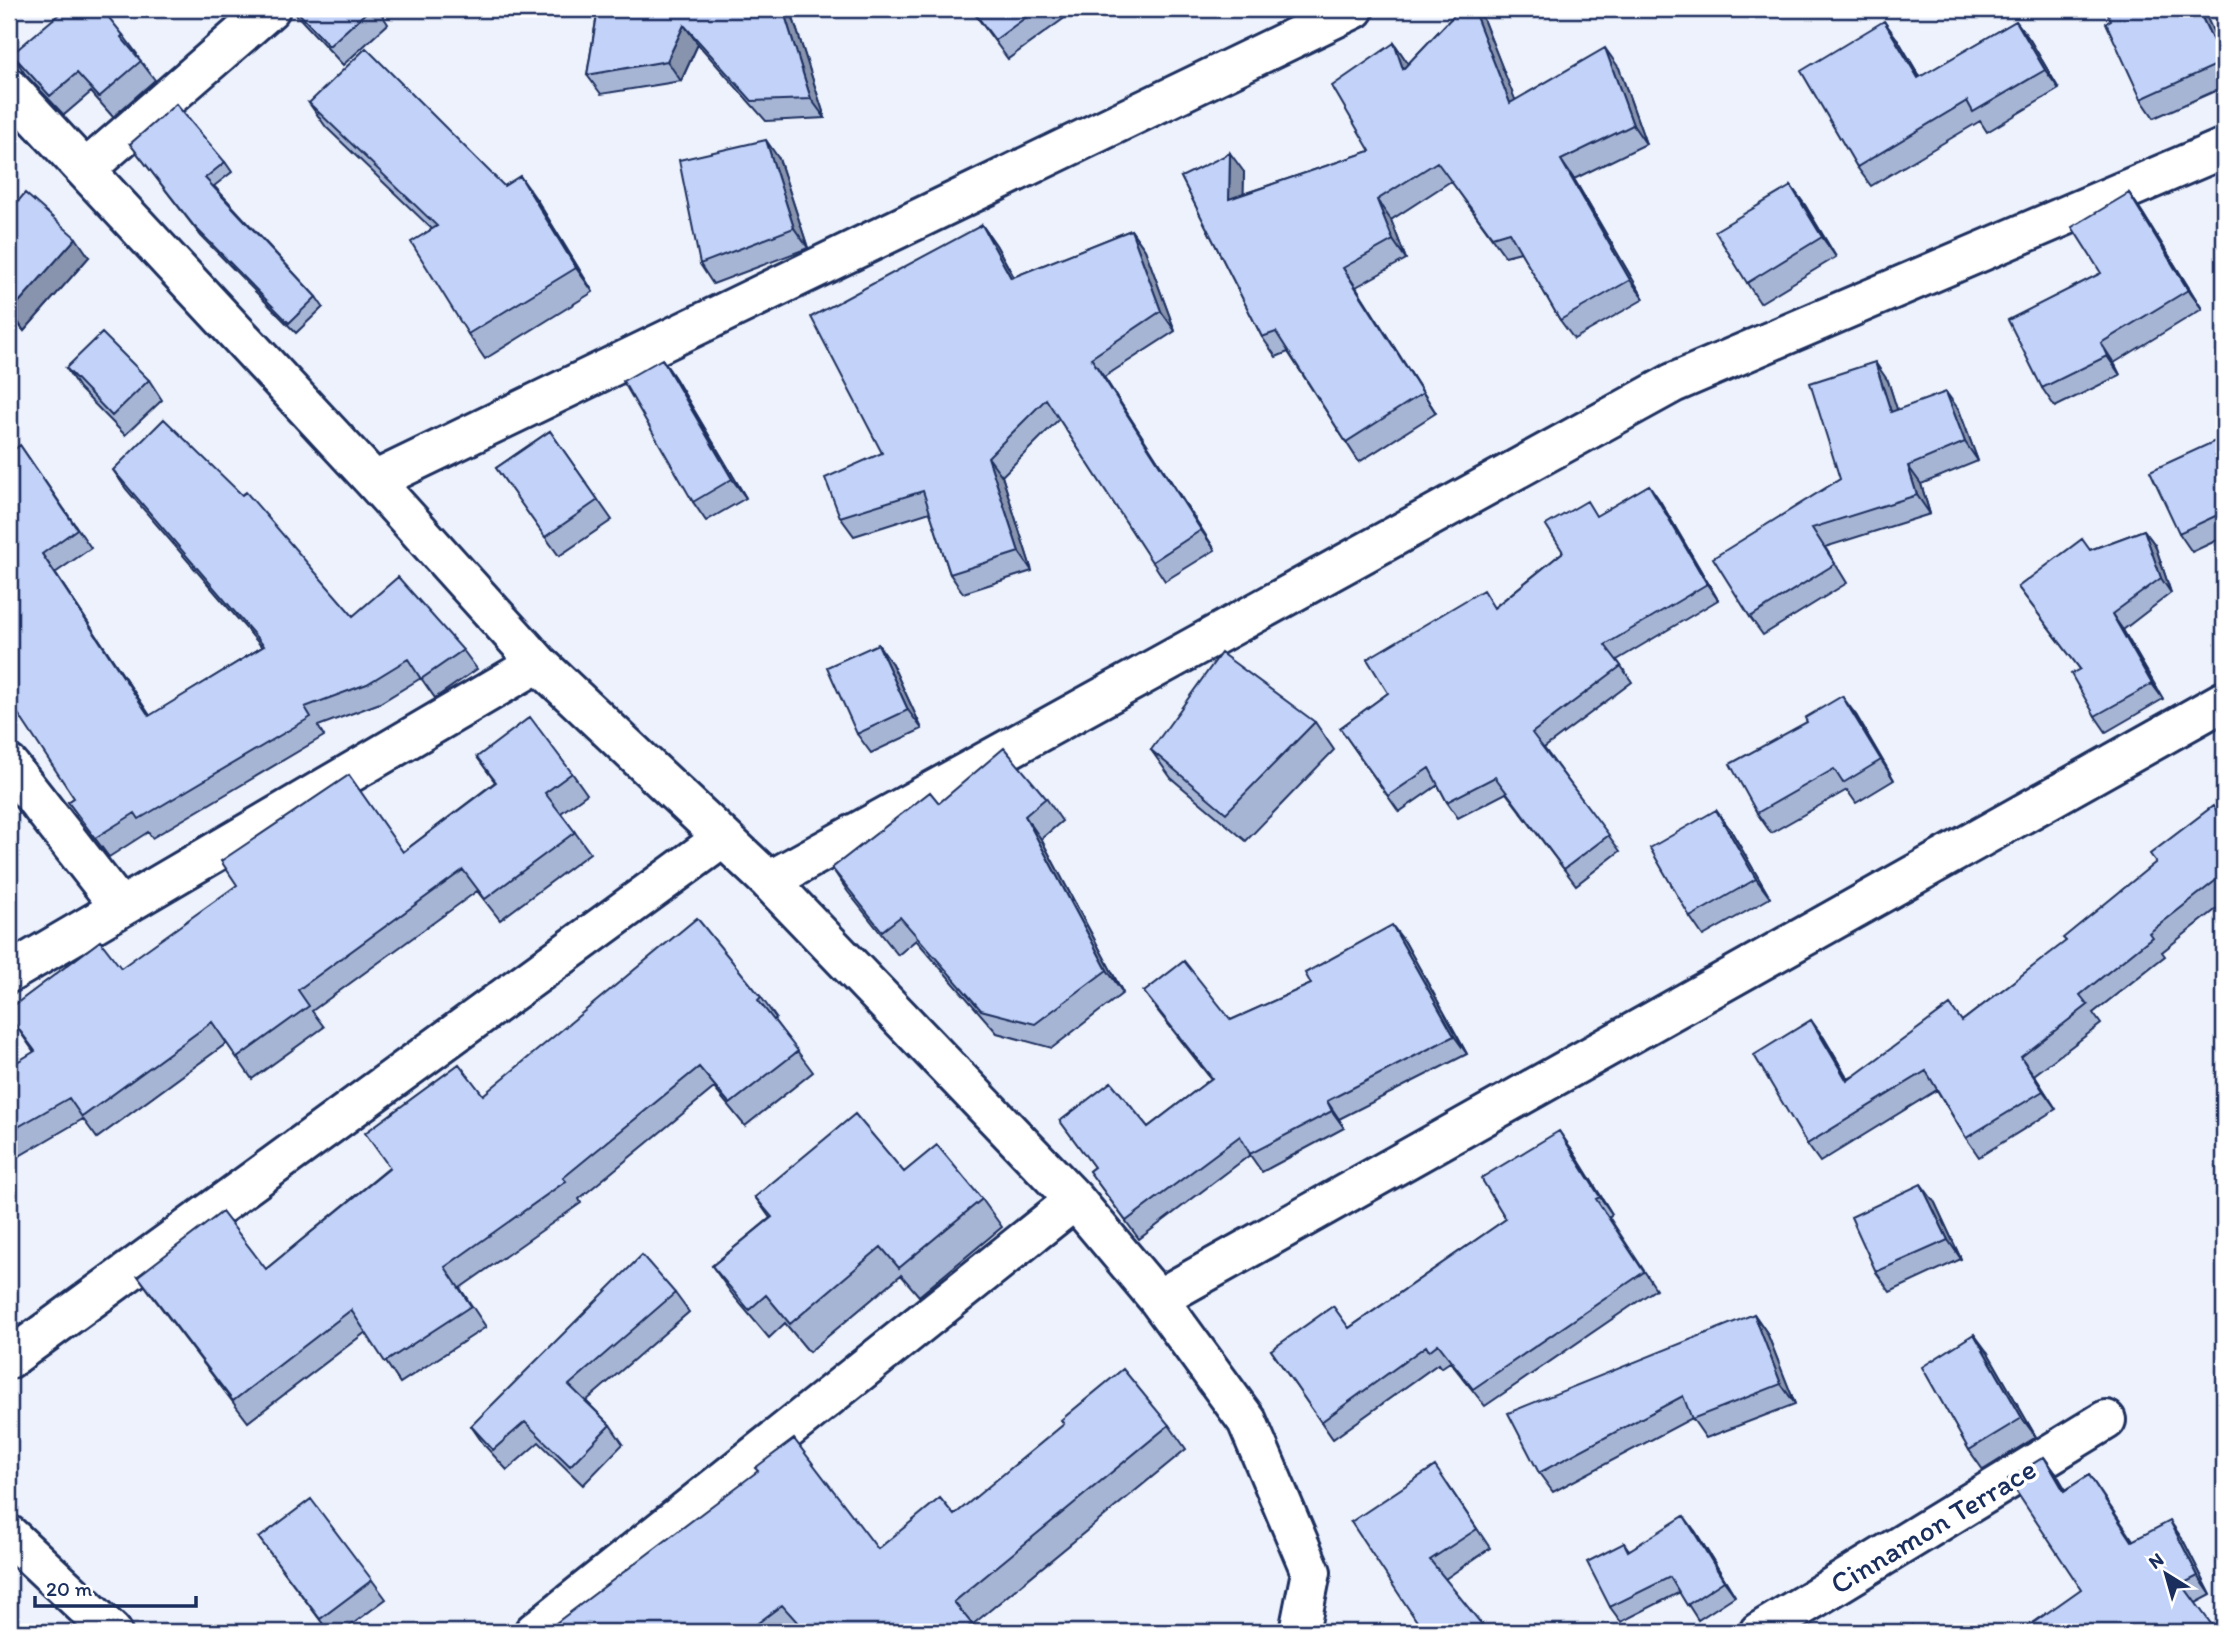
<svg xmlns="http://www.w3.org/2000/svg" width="2233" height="1641" viewBox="0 0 2233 1641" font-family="Itim,sans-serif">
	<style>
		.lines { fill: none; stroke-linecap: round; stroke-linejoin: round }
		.minor-casing { stroke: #1b2f5e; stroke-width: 44 }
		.minor { stroke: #fff; stroke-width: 38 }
		.wall { fill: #a7b5d5; stroke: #1b2f5e; stroke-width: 2 }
		.shaded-wall { fill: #8893ae; stroke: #1b2f5e; stroke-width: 2 }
		.building { fill: #c2d2f8; stroke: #1b2f5e; stroke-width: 2 }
		.labels { text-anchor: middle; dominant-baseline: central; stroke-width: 7; stroke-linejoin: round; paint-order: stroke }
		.street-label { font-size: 30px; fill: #1b2f5e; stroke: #fff }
	</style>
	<rect width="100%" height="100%" fill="#edf2fd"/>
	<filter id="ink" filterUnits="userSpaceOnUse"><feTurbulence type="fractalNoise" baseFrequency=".0143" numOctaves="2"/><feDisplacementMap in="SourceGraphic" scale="14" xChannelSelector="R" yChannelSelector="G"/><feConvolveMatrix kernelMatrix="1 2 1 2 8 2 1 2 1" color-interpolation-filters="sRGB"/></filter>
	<g filter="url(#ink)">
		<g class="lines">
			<!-- minor casing -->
			<g class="minor-casing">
				<path id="minor" d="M 9,88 L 374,481 L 538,663 L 769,881 L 1075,1200 L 1158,1299 L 1247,1421 L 1311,1572 L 1299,1632
					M 86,169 L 270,9
					M 374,481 L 1354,9
					M 9,765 L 120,907
					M 769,881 L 1673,383 L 2224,148
					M 9,973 L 538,663
					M 1158,1299 L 2224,701
					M 9,1359 L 723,838
					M 9,1535 L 112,1632
					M 534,1632 L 1075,1200
					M 1759,1632 L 2106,1420"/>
			</g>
			<!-- minor -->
			<use href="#minor" class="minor"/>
		</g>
		<!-- wall -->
		<path class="wall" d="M 291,9 L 378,9 L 388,24 L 343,65 Z
			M 598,9 L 754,12 L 760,9 L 787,9 L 793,18 L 825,118 L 766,121 L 698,44 L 681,81 L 601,94 L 587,75 Z
			M 971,9 L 1077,9 L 1008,59 Z
			M 1460,9 L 1476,9 L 1483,19 L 1515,100 L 1619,68 L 1646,144 L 1574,179 L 1644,299 L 1574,339 L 1560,320 L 1521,252 L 1505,256 L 1451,181 L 1391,220 L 1406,259 L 1356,287 L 1436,413 L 1359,462 L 1288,352 L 1276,357 L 1262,337 L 1181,177 L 1244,172 L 1243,194 L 1370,151 L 1394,43 L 1408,64 Z
			M 1604,9 L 1622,9 L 1607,14 Z
			M 2016,21 L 2030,40 L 2059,89 L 1987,132 L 1980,121 L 1871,186 L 1857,167 L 1898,40 L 1920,77 Z
			M 123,35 L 137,54 L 136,55 L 155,80 L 113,117 L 91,92 L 64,115 L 25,74 L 12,54 Z
			M 2224,55 L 2224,87 L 2154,118 L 2141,99 Z
			M 309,103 L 537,200 L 593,292 L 485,359 L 468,334 L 432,229 L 326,127 Z
			M 130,144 L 225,162 L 232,172 L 214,186 L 316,297 L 323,307 L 296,333 L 201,236 Z
			M 779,159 L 808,248 L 713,284 L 700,264 Z
			M 1791,186 L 1805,205 L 1836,257 L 1760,303 L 1747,283 Z
			M 2129,193 L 2142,212 L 2202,309 L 2114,363 L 2120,375 L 2055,407 L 2042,388 L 2101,273 Z
			M 9,212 L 89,257 L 24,331 L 9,314 Z
			M 982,225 L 996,245 L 1014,277 L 1131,230 L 1145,250 L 1175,331 L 1104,377 L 1215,550 L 1165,581 L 1059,419 L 1002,476 L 1032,571 L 963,593 L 950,574 L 930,512 L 854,536 L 840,517 L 882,453 Z
			M 662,359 L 675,378 L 746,498 L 706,521 L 693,502 Z
			M 66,368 L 149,380 L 162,400 L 125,435 L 79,388 Z
			M 1888,381 L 1897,410 L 1959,410 L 1978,461 L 1921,484 L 1930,514 L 1825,547 L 1847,583 L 1763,635 L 1750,617 L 1840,479 Z
			M 550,431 L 612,520 L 559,556 L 496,468 Z
			M 2224,437 L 2224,537 L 2192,552 L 2179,533 Z
			M 20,445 L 91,548 L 55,573 L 150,716 L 262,647 L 126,489 L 113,470 L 353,616 L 463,650 L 477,669 L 435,698 L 421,678 L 380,703 L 318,726 L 324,736 L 152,838 L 148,832 L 109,857 L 68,802 L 74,798 Z
			M 1649,485 L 1660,501 L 1718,600 L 1617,660 L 1632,682 L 1544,748 L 1620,851 L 1576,885 L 1506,793 L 1458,818 L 1447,802 L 1438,785 L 1399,812 L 1340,728 L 1388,693 L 1563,552 L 1597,516 Z
			M 2144,530 L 2155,545 L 2171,593 L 2123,630 L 2163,699 L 2106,732 L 2095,716 L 2080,669 L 2018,587 L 2090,550 Z
			M 892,664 L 922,729 L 871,753 L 857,734 Z
			M 1856,715 L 1894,780 L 1856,803 L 1847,790 L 1771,833 L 1757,813 Z
			M 1315,722 L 1334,750 L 1246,841 L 1171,778 L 1151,750 Z
			M 477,757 L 572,773 L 587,794 L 561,813 L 590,853 L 500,920 L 477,891 L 312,1011 L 324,1027 L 252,1079 L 227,1043 L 97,1138 L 83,1119 L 9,1162 L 9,1067 L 34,1052 L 9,1016 L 121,968 L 403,852 L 495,782 Z
			M 1046,798 L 1062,821 L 1041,839 L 1123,993 L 1052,1048 L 997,1033 L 916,940 L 898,955 L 848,892 L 832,868 L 939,803 Z
			M 2224,821 L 2224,903 L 2162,952 L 2165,956 L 2093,1013 L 2101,1024 L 2034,1075 L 2056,1109 L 1979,1157 L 1966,1138 L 1937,1090 L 1820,1162 L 1807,1144 L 1824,1038 L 1848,1079 L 1962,1021 Z
			M 1730,829 L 1770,898 L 1703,936 L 1690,917 Z
			M 1405,942 L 1467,1054 L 1339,1119 L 1344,1128 L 1262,1172 L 1250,1155 L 1139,1239 L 1089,1171 L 1094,1167 L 1060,1121 L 1148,1127 L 1211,1079 L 1157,1010 L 1144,992 L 1231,1020 Z
			M 761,997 L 776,1018 L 774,1020 L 813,1072 L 745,1126 L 714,1088 L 579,1199 L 581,1203 L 460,1288 L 486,1327 L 400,1383 L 366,1332 L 248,1422 L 153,1297 L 138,1276 L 266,1269 L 389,1168 L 483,1095 Z
			M 1571,1148 L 1612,1214 L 1609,1217 L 1656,1289 L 1485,1406 L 1450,1362 L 1441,1368 L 1438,1364 L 1333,1439 L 1271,1350 L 1349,1328 L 1506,1219 Z
			M 904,1172 L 982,1199 L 1002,1227 L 919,1296 L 901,1275 L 809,1352 L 785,1323 L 769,1338 L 732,1294 L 712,1266 L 770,1218 L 755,1197 Z
			M 1935,1203 L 1961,1259 L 1890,1292 L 1876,1272 Z
			M 675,1293 L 689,1312 L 586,1401 L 610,1425 L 623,1444 L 583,1485 L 539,1442 L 507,1470 L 484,1445 L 471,1426 Z
			M 1754,1314 L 1767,1333 L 1795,1404 L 1706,1438 L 1692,1418 L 1553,1492 L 1539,1473 Z
			M 1988,1353 L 2036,1437 L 1983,1470 L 1969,1450 Z
			M 1169,1425 L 1186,1449 L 972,1625 L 978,1632 L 802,1632 L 799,1628 L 794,1632 L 544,1632 L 878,1549 L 954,1515 Z
			M 2044,1457 L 2057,1475 L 2066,1490 L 2089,1475 L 2133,1540 L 2183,1540 L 2211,1595 L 2196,1603 L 2081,1589 Z
			M 1448,1485 L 1490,1548 L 1445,1579 L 1351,1522 Z
			M 1695,1531 L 1735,1596 L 1698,1620 L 1680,1592 L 1621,1622 L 1610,1607 L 1624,1543 L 1629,1550 Z
			M 259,1538 L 372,1580 L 386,1599 L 342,1632 L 329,1632 Z"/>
		<!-- shaded-wall -->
		<path class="shaded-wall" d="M 783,9 L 787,9 L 793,18 L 825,118 L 811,99 Z
			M 1473,9 L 1476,9 L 1483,19 L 1524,122 L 1510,103 Z
			M 2198,9 L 2203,9 L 2224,55 L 2224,64 Z
			M 1884,21 L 1898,40 L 1932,98 L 1918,78 Z
			M 2016,21 L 2030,40 L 2059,89 L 2045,70 Z
			M 684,25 L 698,44 L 681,81 L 667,61 Z
			M 1394,43 L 1407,62 L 1416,88 L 1403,69 Z
			M 1605,48 L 1619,68 L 1646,144 L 1633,125 Z
			M 766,140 L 779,159 L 808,248 L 794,228 Z
			M 1230,153 L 1244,172 L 1243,219 L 1229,199 Z
			M 1561,160 L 1574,179 L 1644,299 L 1630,280 Z
			M 520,176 L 537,200 L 593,292 L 576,268 Z
			M 1791,186 L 1805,205 L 1836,257 L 1822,237 Z
			M 2129,193 L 2142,212 L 2202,309 L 2188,290 Z
			M 1377,200 L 1391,220 L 1406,259 L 1393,240 Z
			M 982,225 L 996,245 L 1025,298 L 1011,278 Z
			M 1131,230 L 1145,250 L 1175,331 L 1161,311 Z
			M 76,238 L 89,257 L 24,331 L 11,311 Z
			M 1343,268 L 1356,287 L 1436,413 L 1423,393 Z
			M 2101,343 L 2114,363 L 2120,375 L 2107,356 Z
			M 1091,358 L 1104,377 L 1215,550 L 1201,530 Z
			M 662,359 L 675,378 L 746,498 L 732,479 Z
			M 1875,362 L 1888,381 L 1904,431 L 1891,412 Z
			M 1946,392 L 1959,410 L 1978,461 L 1965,442 Z
			M 988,457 L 1002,476 L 1032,571 L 1019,552 Z
			M 1908,466 L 1921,484 L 1930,514 L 1917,495 Z
			M 1649,485 L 1660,501 L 1718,600 L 1707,584 Z
			M 2144,530 L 2155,545 L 2171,593 L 2161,578 Z
			M 42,554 L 55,573 L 163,735 L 149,716 Z
			M 2112,614 L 2123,630 L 2163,699 L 2152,684 Z
			M 878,644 L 892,664 L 922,729 L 908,710 Z
			M 1842,696 L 1856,715 L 1894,780 L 1881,760 Z
			M 1716,810 L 1730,829 L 1770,898 L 1756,879 Z
			M 1025,816 L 1041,839 L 1123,993 L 1107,970 Z
			M 1392,925 L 1405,942 L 1467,1054 L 1454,1036 Z
			M 1811,1020 L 1824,1038 L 1860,1099 L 1847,1081 Z
			M 2021,1057 L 2034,1075 L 2056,1109 L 2043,1091 Z
			M 1327,1101 L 1339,1119 L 1344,1128 L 1332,1111 Z
			M 1559,1131 L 1571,1148 L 1612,1214 L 1600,1197 Z
			M 1921,1184 L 1935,1203 L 1961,1259 L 1948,1240 Z
			M 1754,1314 L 1767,1333 L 1795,1404 L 1781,1384 Z
			M 1974,1334 L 1988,1353 L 2036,1437 L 2022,1418 Z
			M 2044,1457 L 2057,1475 L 2077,1510 L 2064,1491 Z
			M 1684,1516 L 1695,1531 L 1735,1596 L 1724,1581 Z
			M 2170,1521 L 2183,1540 L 2211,1595 L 2198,1576 Z"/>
		<!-- building -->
		<path class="building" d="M 65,9 L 102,9 L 123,35 L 121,37 L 141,61 L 99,97 L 77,73 L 50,96 L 12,54 Z
			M 295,9 L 370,9 L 329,46 Z
			M 598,9 L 735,9 L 754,12 L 760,9 L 783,9 L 811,99 L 752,101 L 684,25 L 667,61 L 587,75 Z
			M 972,9 L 1037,9 L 995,40 Z
			M 1460,9 L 1473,9 L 1510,103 L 1605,48 L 1633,125 L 1561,160 L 1630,280 L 1560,320 L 1509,232 L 1492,237 L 1437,162 L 1377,200 L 1393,240 L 1343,268 L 1423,393 L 1346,442 L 1276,332 L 1262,337 L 1181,177 L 1230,153 L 1229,199 L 1370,151 L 1332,86 L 1394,43 L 1403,69 Z
			M 2105,9 L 2198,9 L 2223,62 L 2141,99 L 2106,23 L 2111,20 Z
			M 1884,21 L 1918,78 L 2016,21 L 2045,70 L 1973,112 L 1967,101 L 1857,167 L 1801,71 Z
			M 366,48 L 504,186 L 520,176 L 576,268 L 468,334 L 411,242 L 437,226 L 309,103 Z
			M 176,104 L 225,162 L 205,178 L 316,297 L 289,323 L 194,226 L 130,144 Z
			M 766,140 L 794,228 L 700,264 L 679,160 Z
			M 1791,186 L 1822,237 L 1747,283 L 1715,231 Z
			M 25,193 L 76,238 L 11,311 L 9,309 L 9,212 Z
			M 2129,193 L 2188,290 L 2101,343 L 2107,356 L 2042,388 L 2008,320 L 2101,273 L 2072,227 Z
			M 982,225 L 1011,278 L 1131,230 L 1161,311 L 1091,358 L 1201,530 L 1152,562 L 1046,399 L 988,457 L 1019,552 L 950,574 L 923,491 L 840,517 L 825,478 L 882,453 L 811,317 Z
			M 102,333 L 149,380 L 112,416 L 66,368 Z
			M 662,359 L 732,479 L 693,502 L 623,381 Z
			M 1875,362 L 1891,412 L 1946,392 L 1965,442 L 1908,466 L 1917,495 L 1812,528 L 1835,564 L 1750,617 L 1713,558 L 1840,479 L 1810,383 Z
			M 164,419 L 242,495 L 246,492 L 353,616 L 398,577 L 463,650 L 421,679 L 408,659 L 367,684 L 305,707 L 311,717 L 139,819 L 135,813 L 95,838 L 68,802 L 74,798 L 9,700 L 9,454 L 20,445 L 77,529 L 42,554 L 149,716 L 264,646 L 113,470 Z
			M 550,431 L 598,500 L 545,537 L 496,468 Z
			M 2224,437 L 2224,512 L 2179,533 L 2150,471 Z
			M 1649,485 L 1707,584 L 1605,645 L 1621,666 L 1532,733 L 1609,835 L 1564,869 L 1495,777 L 1447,802 L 1429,768 L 1388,796 L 1340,728 L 1388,693 L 1367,659 L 1483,590 L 1494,608 L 1563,552 L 1546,525 L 1587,501 L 1596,516 Z
			M 2144,530 L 2161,578 L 2112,614 L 2152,684 L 2095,716 L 2071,674 L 2080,669 L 2018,587 L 2082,539 L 2090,550 Z
			M 878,644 L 908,710 L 857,734 L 827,667 Z
			M 1221,653 L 1315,722 L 1226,813 L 1151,750 Z
			M 1842,696 L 1881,760 L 1843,783 L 1834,769 L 1757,813 L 1730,764 L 1807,722 L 1805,718 Z
			M 530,717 L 572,773 L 545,793 L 575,832 L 485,899 L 463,870 L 298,990 L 309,1006 L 237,1058 L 212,1022 L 82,1117 L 69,1098 L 9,1132 L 9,1067 L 35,1051 L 9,1016 L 9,1009 L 100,941 L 121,968 L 237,885 L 221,861 L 349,775 L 403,852 L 496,782 L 477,757 Z
			M 1004,748 L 1046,798 L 1025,816 L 1107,970 L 1035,1024 L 981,1010 L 900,917 L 882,931 L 832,868 L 930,792 L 939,803 Z
			M 2213,806 L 2224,821 L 2224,874 L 2149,933 L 2152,937 L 2080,995 L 2088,1005 L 2021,1057 L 2043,1091 L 1966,1138 L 1926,1071 L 1807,1144 L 1754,1055 L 1811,1020 L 1847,1081 L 1950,1005 L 1962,1021 L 2066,941 L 2063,938 L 2156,862 L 2150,854 Z
			M 1716,810 L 1756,879 L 1690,917 L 1650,848 Z
			M 697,918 L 761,997 L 758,1000 L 798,1051 L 730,1104 L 699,1067 L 563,1178 L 566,1181 L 445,1267 L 471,1306 L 385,1362 L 351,1310 L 233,1401 L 138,1276 L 222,1212 L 266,1269 L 390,1168 L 365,1133 L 459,1064 L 483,1095 Z
			M 1392,925 L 1454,1036 L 1327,1101 L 1332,1111 L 1250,1154 L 1240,1136 L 1126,1221 L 1089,1171 L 1094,1167 L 1060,1121 L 1111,1082 L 1148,1127 L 1212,1078 L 1144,992 L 1184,961 L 1231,1020 L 1311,984 L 1305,973 Z
			M 855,1114 L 904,1172 L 937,1145 L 982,1199 L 899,1268 L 881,1247 L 790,1324 L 766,1295 L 749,1310 L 712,1266 L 772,1217 L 755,1197 Z
			M 1559,1131 L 1600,1197 L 1596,1199 L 1644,1272 L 1473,1389 L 1438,1344 L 1429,1351 L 1426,1346 L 1321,1422 L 1271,1350 L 1333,1306 L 1349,1328 L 1506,1219 L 1481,1178 Z
			M 1921,1184 L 1948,1240 L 1876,1272 L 1851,1217 Z
			M 642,1255 L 675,1293 L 569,1385 L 610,1425 L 570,1466 L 525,1422 L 493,1450 L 471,1426 Z
			M 1754,1314 L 1781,1384 L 1692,1419 L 1683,1396 L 1539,1473 L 1508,1413 Z
			M 1974,1334 L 2022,1418 L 1969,1450 L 1922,1367 Z
			M 1123,1369 L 1169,1425 L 954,1602 L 972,1624 L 962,1632 L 806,1632 L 782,1605 L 746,1632 L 544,1632 L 758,1471 L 755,1468 L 794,1439 L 878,1549 L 940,1498 L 954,1515 L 1064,1424 L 1061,1420 Z
			M 2044,1457 L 2064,1491 L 2089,1475 L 2132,1541 L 2170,1521 L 2198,1576 L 2182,1584 L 2217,1632 L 2020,1632 L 2081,1589 L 2008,1479 Z
			M 1435,1466 L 1477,1529 L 1430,1560 L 1488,1632 L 1424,1632 L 1351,1522 Z
			M 311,1499 L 372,1580 L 320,1619 L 259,1538 Z
			M 1684,1516 L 1724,1581 L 1687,1605 L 1670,1577 L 1610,1607 L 1587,1562 L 1624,1543 L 1628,1551 Z
			M 1912,1625 L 1916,1632 L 1899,1632 Z"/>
	</g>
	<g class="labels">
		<!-- street labels -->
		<g class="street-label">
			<text transform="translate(1933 1526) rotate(-31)">Cinnamon Terrace</text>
		</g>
	</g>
	<!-- margin -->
	<rect width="2233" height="1641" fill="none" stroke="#fff" stroke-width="35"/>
	<rect x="18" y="18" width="2198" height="1606" fill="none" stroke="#1b2f5e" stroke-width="2.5" filter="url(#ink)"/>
	<!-- north arrow -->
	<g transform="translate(2166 1574) rotate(323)" stroke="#ffffff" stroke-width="5" paint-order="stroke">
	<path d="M0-5L12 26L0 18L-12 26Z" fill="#1b2f5e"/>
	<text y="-10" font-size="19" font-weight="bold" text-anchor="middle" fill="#1b2f5e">N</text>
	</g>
	<!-- scale -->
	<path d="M35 1596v10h161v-10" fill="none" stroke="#1b2f5e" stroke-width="3.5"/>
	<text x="46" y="1596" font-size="21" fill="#1b2f5e" stroke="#ffffff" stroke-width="5" paint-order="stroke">20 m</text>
</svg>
